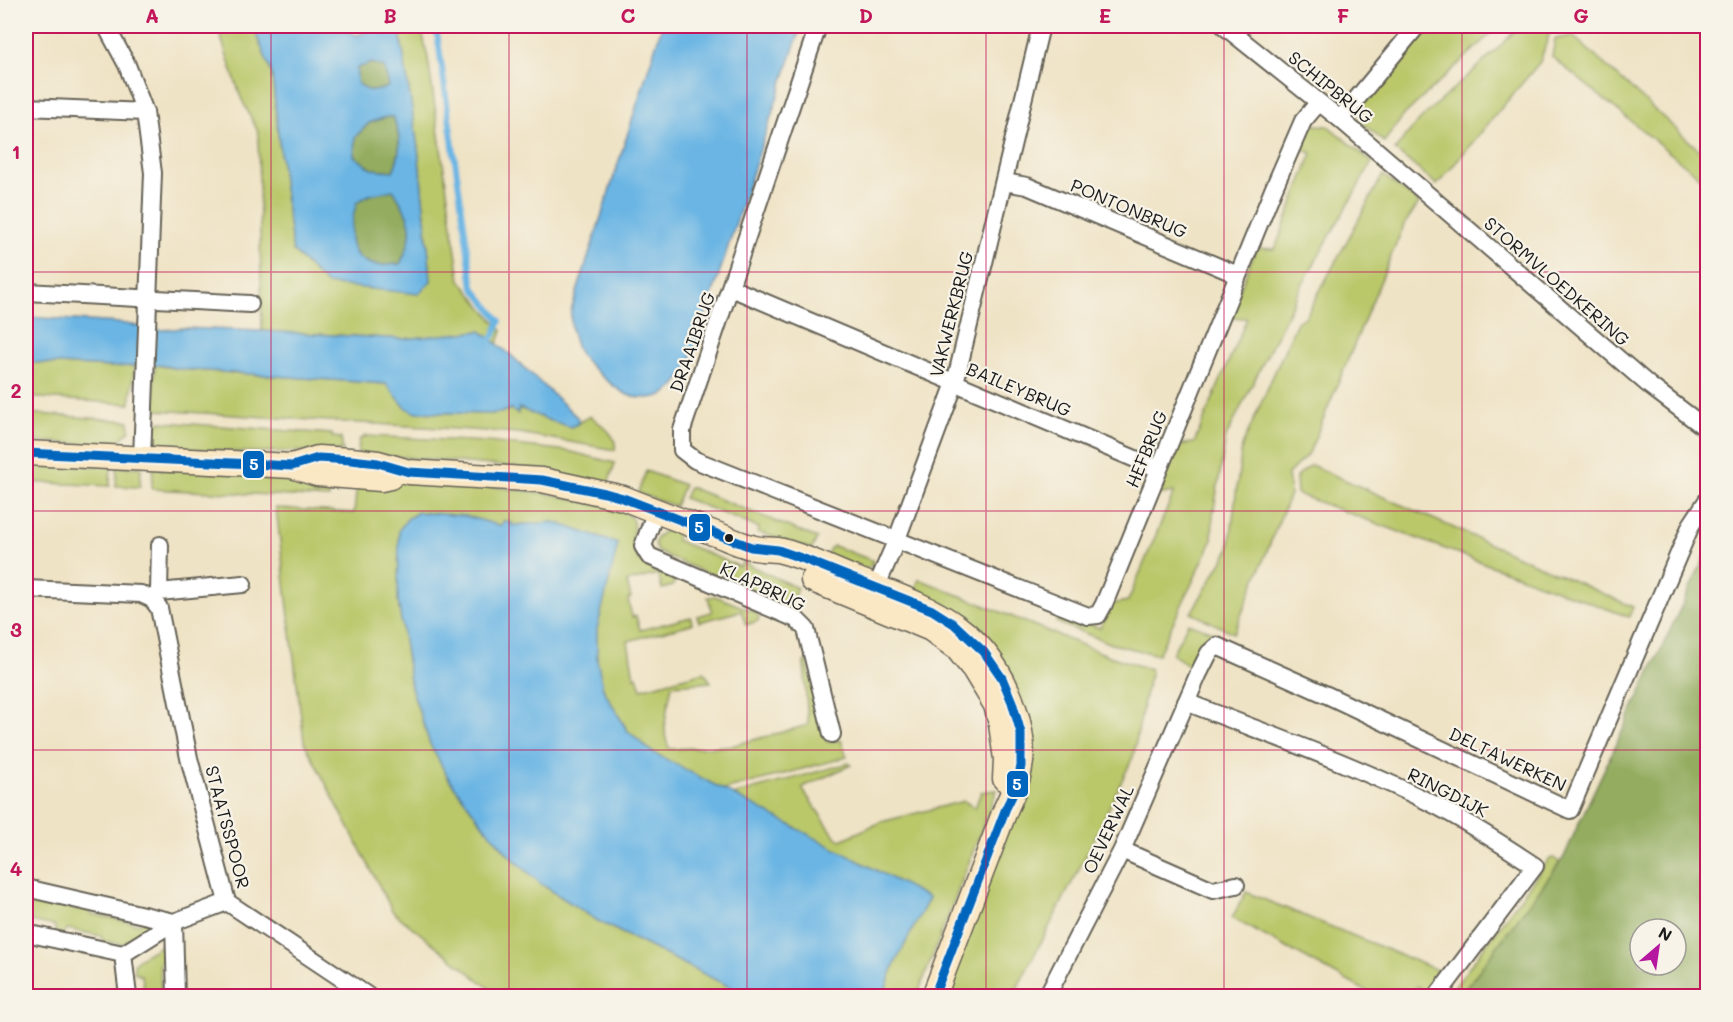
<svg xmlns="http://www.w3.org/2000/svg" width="1733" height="1022" viewBox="0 0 1733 1022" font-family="Mali,sans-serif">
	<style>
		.green { fill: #bac86a; stroke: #6b7243; stroke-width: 1.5 }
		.forest { fill: #93ac5e; stroke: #58643d; stroke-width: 1.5; fill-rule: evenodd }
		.water { fill: #6bb5e4; stroke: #446880; stroke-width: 1.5; fill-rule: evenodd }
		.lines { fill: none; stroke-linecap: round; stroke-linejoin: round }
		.stream { stroke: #6bb5e4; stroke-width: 6 }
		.street-casing { stroke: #666257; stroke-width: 20 }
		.secondary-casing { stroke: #666257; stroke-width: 27 }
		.street { stroke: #fff; stroke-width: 16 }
		.secondary { stroke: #fae7c3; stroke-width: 24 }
		.bus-1-casing { stroke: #f7f3e8; stroke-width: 14 }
		.bus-1 { stroke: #0065bd; stroke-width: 9 }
		.grid { fill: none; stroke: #c2185b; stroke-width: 1.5; stroke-opacity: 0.55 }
		.bus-dot { fill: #1c1c1c; stroke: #f7f3e8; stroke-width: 2 }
		.labels { text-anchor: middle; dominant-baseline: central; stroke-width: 4.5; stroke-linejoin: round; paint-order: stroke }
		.street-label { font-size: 18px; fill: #1c1c1c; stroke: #f7f3e8 }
		.line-badge { stroke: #f7f3e8; stroke-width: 2 }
		.badge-label { font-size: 16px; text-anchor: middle; font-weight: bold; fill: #fff }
		.neatline { fill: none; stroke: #c2185b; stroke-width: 2 }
		.grid-label { font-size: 20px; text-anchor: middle; font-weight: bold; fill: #c2185b }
	</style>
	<rect width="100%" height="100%" fill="#f7f3e8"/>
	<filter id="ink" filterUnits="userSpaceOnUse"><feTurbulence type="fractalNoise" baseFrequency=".0167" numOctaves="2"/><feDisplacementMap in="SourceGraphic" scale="12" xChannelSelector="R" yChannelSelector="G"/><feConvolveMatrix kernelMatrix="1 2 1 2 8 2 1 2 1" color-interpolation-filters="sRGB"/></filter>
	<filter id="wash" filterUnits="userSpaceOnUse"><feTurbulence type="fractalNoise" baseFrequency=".008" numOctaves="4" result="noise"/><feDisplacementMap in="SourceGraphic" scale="24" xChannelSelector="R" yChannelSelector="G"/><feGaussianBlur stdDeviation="1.35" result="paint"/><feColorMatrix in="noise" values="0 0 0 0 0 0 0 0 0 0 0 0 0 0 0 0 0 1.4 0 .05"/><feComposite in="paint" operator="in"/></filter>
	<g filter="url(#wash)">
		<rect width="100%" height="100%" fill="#efe3c5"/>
		<!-- green -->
		<path class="green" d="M 217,26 L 253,26 L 272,74 L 283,181 L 293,251 L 326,284 L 430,267 L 418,148 L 399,26 L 421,26 L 428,59 L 460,280 L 502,331 L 497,345 L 481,331 L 404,339 L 262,331 L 258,132 L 241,98 Z
			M 1427,26 L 1499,26 L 1404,115 L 1384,142 L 1360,121 L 1359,113 L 1364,105 L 1362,103 Z
			M 1519,26 L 1572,26 L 1550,32 L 1540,62 L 1437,185 L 1395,150 C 1429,102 1481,71 1519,26 Z
			M 1573,36 L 1707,157 L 1707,183 L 1552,57 L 1555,39 Z
			M 1315,125 L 1328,126 L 1372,162 L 1301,287 L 1226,437 L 1213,515 L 1212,541 L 1158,655 L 1112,644 L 1056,622 L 1058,617 L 1065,616 L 1100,628 L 1111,604 L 1128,601 L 1174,492 L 1156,495 L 1177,445 L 1194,443 L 1247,318 L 1229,318 L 1256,248 L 1275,249 L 1312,153 L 1298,148 L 1308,128 Z
			M 1383,175 L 1419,203 L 1404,225 L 1309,453 L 1288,474 L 1290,494 L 1234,633 L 1191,613 L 1229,550 L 1242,446 L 1297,322 L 1306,316 Z
			M 26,362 L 109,367 L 135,365 L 130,404 L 26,397 Z
			M 155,365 L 180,369 L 387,384 L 406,407 L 414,412 L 487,414 L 500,413 L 512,409 L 518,413 L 519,408 L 577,425 L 579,422 L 591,416 C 601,425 618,435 615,450 L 519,433 L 155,410 L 153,408 Z
			M 26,413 L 129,421 L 130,430 L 119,441 L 110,441 L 109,445 L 26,441 Z
			M 163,422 L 332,434 L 332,437 L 341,438 L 343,451 L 238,452 L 178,448 L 157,441 L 154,436 L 153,425 L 155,423 Z
			M 366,436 L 488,442 L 568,451 L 615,463 L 608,484 L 534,469 L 358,453 L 359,440 Z
			M 26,463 L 111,466 L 110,486 L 26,482 Z
			M 1311,465 L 1633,607 L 1629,617 L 1297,494 L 1296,477 Z
			M 117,467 L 141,467 L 140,487 L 116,486 Z
			M 153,468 L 273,475 L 340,483 L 340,490 L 336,493 L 329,492 L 329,498 L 152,489 Z
			M 646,471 L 684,485 L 675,506 L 638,493 Z
			M 400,482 C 462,484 523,487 583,501 C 598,504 615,505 627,514 C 648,528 607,558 671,576 L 674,579 L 674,583 L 672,586 L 662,589 L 658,574 L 627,582 L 631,598 L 628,599 L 632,617 L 636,616 L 640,630 L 691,617 L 692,624 L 628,641 L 634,677 L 637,676 L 641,689 L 704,672 L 711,682 L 672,685 C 669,703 659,733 670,749 L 731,746 L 808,725 L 804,662 L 807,661 L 827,742 L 841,740 L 847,757 L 724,790 L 652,752 L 627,730 L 603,689 L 597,659 L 597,629 L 617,544 L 554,522 L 514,525 L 511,525 L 510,522 L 504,521 L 502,525 L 498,525 L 466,516 L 398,600 L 411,687 L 430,744 L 449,779 L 484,826 L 508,854 L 541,884 L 598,921 L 748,996 L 499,996 L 393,912 L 304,742 L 276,508 L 354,513 L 357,483 L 375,485 Z
			M 689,487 L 817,538 L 812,549 L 757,532 L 759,528 L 684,498 Z
			M 674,529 L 679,530 L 676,540 L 740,567 L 743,562 L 797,588 L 790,608 L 742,588 L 744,583 L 718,571 L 715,577 L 658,552 C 649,539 662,530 674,529 Z
			M 834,546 L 874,561 C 864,579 840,565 825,560 L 830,548 Z
			M 919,579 L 1112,657 L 1150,669 L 1151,675 L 1146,691 L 1133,757 L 1089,850 L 1013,996 L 946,996 L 1025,773 L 919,593 L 915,589 Z
			M 715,596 L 755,612 L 759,616 L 758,621 L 746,625 L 741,611 L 699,622 L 697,616 L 712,612 L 708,597 Z
			M 1188,623 L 1216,633 L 1214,638 L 1200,643 L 1190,666 L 1172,654 Z
			M 849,763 L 851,765 L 803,787 L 803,790 L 835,836 L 841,840 L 881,822 L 964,801 L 975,808 L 981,792 L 997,790 L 917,996 L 883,996 L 894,965 L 929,898 L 733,795 Z
			M 1554,858 L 1560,863 L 1460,996 L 1448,996 L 1549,859 Z
			M 1246,892 L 1440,971 L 1425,991 L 1417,986 L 1412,992 L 1417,996 L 1375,996 L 1232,918 Z
			M 26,900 L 58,907 L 65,901 L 70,902 L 69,908 L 78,910 L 80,905 L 85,906 L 91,914 L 139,924 L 143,921 L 157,924 L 123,944 L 103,941 L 101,936 L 68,929 L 62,934 L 55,933 L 55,926 L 26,920 Z
			M 165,943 L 167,944 L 168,957 L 160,963 L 161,996 L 145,996 L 142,976 L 134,972 L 134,964 L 138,959 Z"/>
		<!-- forest -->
		<path class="forest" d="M 372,63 L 384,67 L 389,87 C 374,93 369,94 357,82 L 357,68 Z
			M 386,117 L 393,117 C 401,137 402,151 393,171 L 372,169 L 354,156 L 355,137 L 369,123 Z
			M 393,189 C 412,218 417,232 400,264 C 392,264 383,266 376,265 C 342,259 350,225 356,202 L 369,195 Z
			M 1707,552 L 1707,996 L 1460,996 L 1564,857 L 1577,827 ZM 1640,929 L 1676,929 L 1676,965 L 1640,965 Z"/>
		<!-- water -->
		<path class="water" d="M 253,26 L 342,26 L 345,30 L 357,35 L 375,29 L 375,26 L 399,26 L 418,148 L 430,267 L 431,281 L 419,294 L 326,284 L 293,251 L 283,181 L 272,74 ZM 372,63 L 384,67 L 389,86 C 376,93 367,93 357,82 L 357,68 ZM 386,117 L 393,117 C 401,136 402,152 393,171 L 372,169 L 354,156 L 355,137 L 369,123 ZM 393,190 C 412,219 417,232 400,264 C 392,264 383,266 376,265 C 342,259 350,225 357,202 L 369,195 Z
			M 662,26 L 801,26 L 689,365 C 682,376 675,390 662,395 C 653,399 635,399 626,394 C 614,388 584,362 578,351 C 572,337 570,325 571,311 Z
			M 26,317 L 120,323 L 161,330 L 184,328 L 262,331 L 404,339 L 481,331 L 512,356 L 578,418 L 579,423 L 571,427 L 548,420 L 519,408 L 518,414 L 514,412 L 512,409 L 500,413 L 487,414 L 414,412 L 406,408 L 386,384 L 180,369 L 159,365 L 110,367 L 26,362 Z
			M 418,512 L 466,516 L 498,525 L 502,525 L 503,521 L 511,522 L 511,525 L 514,525 L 554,522 L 618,544 L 597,629 L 597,659 L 603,689 L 627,730 L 652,752 L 929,898 L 894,965 L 883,996 L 748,996 L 598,921 L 541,884 L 508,854 L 484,826 L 449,779 L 430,744 L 411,687 L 398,600 L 399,530 L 407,519 Z"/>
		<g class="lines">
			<!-- stream -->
			<path class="stream" d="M 436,26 L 473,287 L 500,321 L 494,335 L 487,346"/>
		</g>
	</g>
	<g filter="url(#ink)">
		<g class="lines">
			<!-- street casing -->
			<g class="street-casing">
				<path id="street" d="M 106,26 L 127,65 L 145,112 L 153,173 L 142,458
					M 818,26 L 682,430 L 682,450 L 695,460 L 1088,616 L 1098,615 L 1104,604 L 1273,190 L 1303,121 L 1319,102
					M 1224,26 L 1340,119 L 1650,386 L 1708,430
					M 26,107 L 145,112
					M 1340,119 L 1417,26
					M 1004,182 L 1027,186 L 1238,275
					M 731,288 L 1159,469
					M 26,292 L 250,304
					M 656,511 L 643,546 L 649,556 L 796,619 L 806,629 L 832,734
					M 26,589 L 141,594 L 152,599 L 159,608 L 189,758 L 227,902 L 368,996
					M 159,592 L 243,584
					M 872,597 L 897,539 L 955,383 L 1041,26
					M 152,599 L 159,592 L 160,545
					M 1186,702 C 1270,735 1356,765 1437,806 C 1471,824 1503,845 1535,866 L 1437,996
					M 1122,850 L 1213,890 L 1236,885
					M 26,888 L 174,922
					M 174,922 L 176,996
					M 26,933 L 123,954 L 174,922 L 227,902
					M 123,954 L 128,996
					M 1047,996 L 1122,850 L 1198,675 L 1209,653 L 1217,646 L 1329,696 L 1570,810 L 1691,525 L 1708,499"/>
			</g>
			<!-- secondary casing -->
			<g class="secondary-casing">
				<path id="secondary" d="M 26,453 L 292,466 L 317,474 L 381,479 L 390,477
					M 292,466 L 318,458 L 351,460 L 378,463 L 409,472 L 542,480 L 623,498 C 653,510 683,521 713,533 C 725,537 738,544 751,547 C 760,550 769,549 778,550 C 804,556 830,569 855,579 C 929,608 986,625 1014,708 C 1027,745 1023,774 1006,808 L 934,996
					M 813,580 L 931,629 L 957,648 L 974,669 L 996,705 L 1001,724 L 1006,759 L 1005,779"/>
			</g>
			<!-- street -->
			<use href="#street" class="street"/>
			<!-- secondary -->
			<use href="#secondary" class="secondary"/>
			<!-- bus-1 casing -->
			<g class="bus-1-casing">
				<path id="bus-1" d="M 26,453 L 292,466 L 318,458 L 351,460 L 378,463 L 409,472 L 542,480 L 605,493 L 623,498 L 751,547 L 778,550 L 804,559 L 932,610 L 954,624 L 984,652 L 1002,678 L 1012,702 L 1021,733 L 1021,766 L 1017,786 L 1006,808 L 934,996"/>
			</g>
			<!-- bus-1 -->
			<use href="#bus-1" class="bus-1"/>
		</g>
	</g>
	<!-- grid -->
	<path class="grid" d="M 271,26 L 271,996M 509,26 L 509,996M 747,26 L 747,996M 986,26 L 986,996M 1224,26 L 1224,996M 1462,26 L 1462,996M 26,272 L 1708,272M 26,511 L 1708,511M 26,750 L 1708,750"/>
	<!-- markers -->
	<circle class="bus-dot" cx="729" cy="538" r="5"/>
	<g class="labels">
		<!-- street labels -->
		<g class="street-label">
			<text transform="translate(1331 87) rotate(39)">SCHIPBRUG</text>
			<text transform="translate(1129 208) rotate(23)">PONTONBRUG</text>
			<text transform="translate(1557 281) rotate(41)">STORMVLOEDKERING</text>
			<text transform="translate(951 314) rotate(-76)">VAKWERKBRUG</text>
			<text transform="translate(692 342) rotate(-71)">DRAAIBRUG</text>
			<text transform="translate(1019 389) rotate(23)">BAILEYBRUG</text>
			<text transform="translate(1146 449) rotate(-68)">HEFBRUG</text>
			<text transform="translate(763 586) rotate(25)">KLAPBRUG</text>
			<text transform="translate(1508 759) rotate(25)">DELTAWERKEN</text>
			<text transform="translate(1448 792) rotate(27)">RINGDIJK</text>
			<text transform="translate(228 827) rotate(75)">STAATSSPOOR</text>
			<text transform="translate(1108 829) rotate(-65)">OEVERWAL</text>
		</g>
	</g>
	<g class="line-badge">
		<rect x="242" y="450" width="23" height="29" rx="6" fill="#0065bd"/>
		<rect x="688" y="513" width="23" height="29" rx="6" fill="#0065bd"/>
		<rect x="1006" y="770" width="23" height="28" rx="6" fill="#0065bd"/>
	</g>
	<g class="badge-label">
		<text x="254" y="470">5</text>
		<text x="699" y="533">5</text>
		<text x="1017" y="790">5</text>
	</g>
	<!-- margin -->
	<rect width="1733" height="1022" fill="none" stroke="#f7f3e8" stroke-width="66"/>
	<!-- north arrow -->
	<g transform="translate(1658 947) rotate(29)"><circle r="28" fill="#f7f3e8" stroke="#9f9d96" stroke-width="1.5"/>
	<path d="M0-4.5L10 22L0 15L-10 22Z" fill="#b5179e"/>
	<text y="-9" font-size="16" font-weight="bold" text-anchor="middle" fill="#1c1c1c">N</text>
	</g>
	<rect x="33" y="33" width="1667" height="956" class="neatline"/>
	<g class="grid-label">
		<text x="152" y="23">A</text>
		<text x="390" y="23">B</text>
		<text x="628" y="23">C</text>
		<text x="866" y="23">D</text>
		<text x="1105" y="23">E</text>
		<text x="1343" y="23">F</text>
		<text x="1581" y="23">G</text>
		<text x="16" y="159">1</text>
		<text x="16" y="398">2</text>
		<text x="16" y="637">3</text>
		<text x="16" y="876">4</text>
	</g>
</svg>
